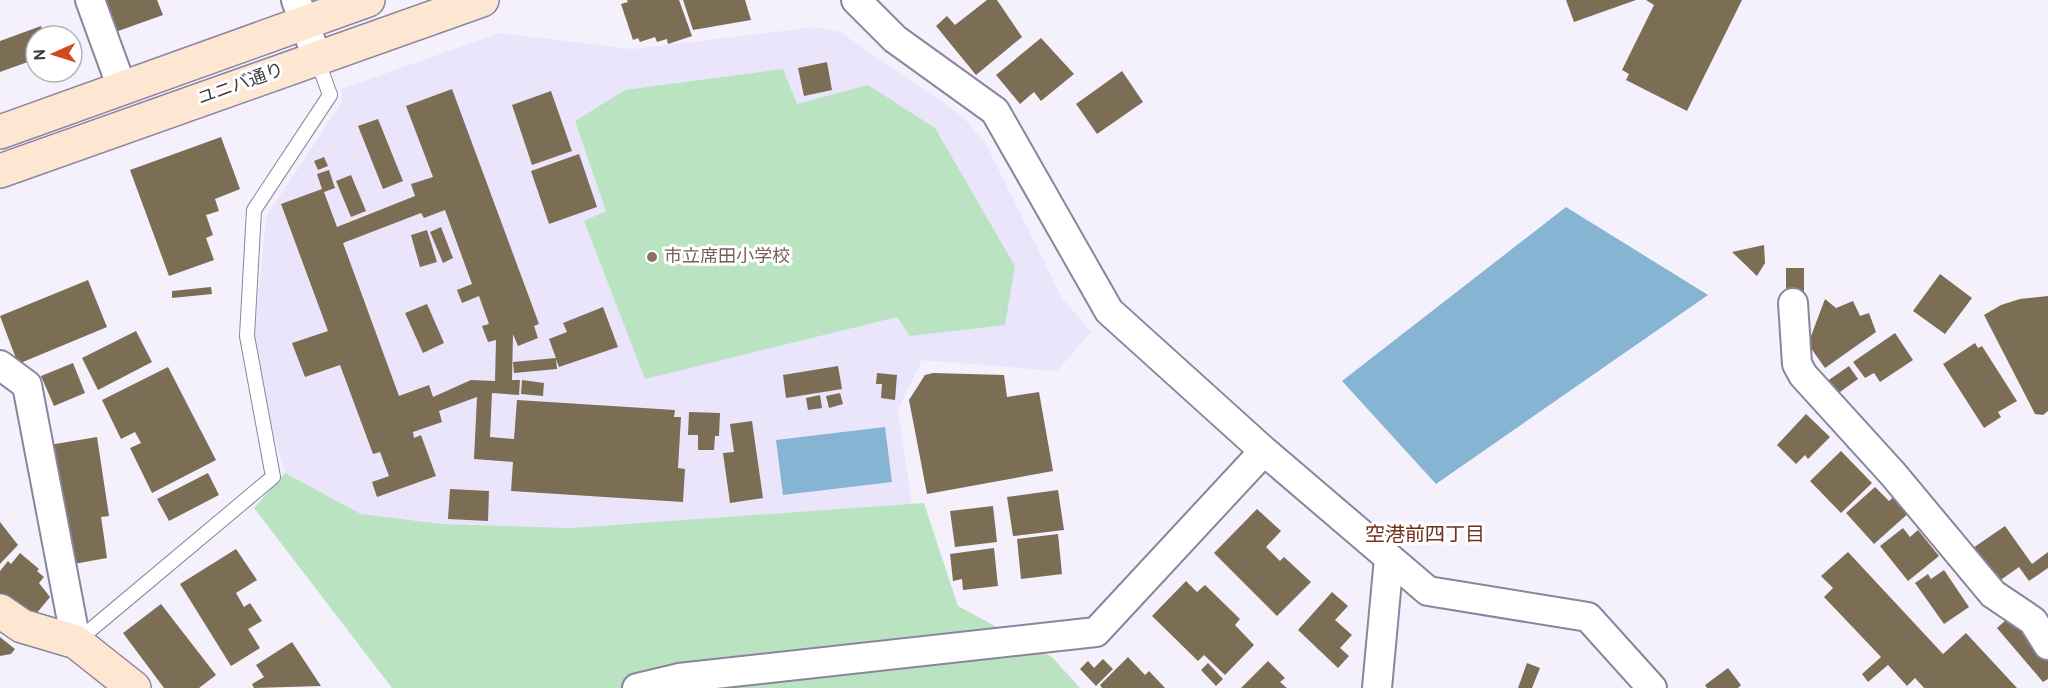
<svg xmlns="http://www.w3.org/2000/svg" width="2048" height="688" viewBox="0 0 2048 688" font-family="Overpass,'Noto Sans JP',sans-serif">
	<style>
		.built { fill: #ebe5fb }
		.green { fill: #bae4c1 }
		.water { fill: #86b4d3 }
		.building { fill: #7c6d55; fill-rule: evenodd }
		.lines { fill: none; stroke-linecap: round; stroke-linejoin: round }
		.lane-casing { stroke: #8b849e; stroke-width: 16 }
		.street-casing { stroke: #8b849e; stroke-width: 32 }
		.secondary-casing { stroke: #8b849e; stroke-width: 36 }
		.lane { stroke: #fff; stroke-width: 14 }
		.street { stroke: #fff; stroke-width: 28 }
		.secondary { stroke: #fde7d3; stroke-width: 33 }
		.education-dot { fill: #8d6e63; stroke: #fff; stroke-width: 2 }
		.labels { text-anchor: middle; dominant-baseline: central; stroke-width: 6; stroke-linejoin: round; paint-order: stroke }
		.street-label { font-size: 18px; fill: #3e3b46; stroke: #fff }
		.education-label { font-size: 18px; fill: #785e54; stroke: #fff; text-anchor: start }
		.neighbourhood-label { font-size: 20px; fill: #73301b; stroke: #fff }
	</style>
	<rect width="100%" height="100%" fill="#f4f1fd"/>
	<!-- built -->
	<path class="built" d="M 816,27 L 840,32 L 962,116 L 986,144 L 1062,298 L 1091,332 L 1057,371 L 922,360 L 898,410 L 912,504 L 570,528 L 443,524 L 361,514 L 285,473 L 252,361 L 266,217 L 342,102 L 341,89 L 500,33 L 632,49 Z"/>
	<!-- green -->
	<path class="green" d="M 783,69 L 797,104 L 868,85 L 935,128 L 1015,266 L 1005,325 L 910,336 L 897,317 L 645,379 L 584,221 L 606,211 L 575,121 L 625,90 Z
		M 285,473 L 361,514 L 443,524 L 570,528 L 924,503 L 958,606 L 1052,657 L 1080,688 L 392,688 L 254,508 Z"/>
	<!-- water -->
	<path class="water" d="M 1566,207 L 1708,295 L 1436,484 L 1342,381 Z
		M 885,427 L 892,482 L 783,495 L 776,440 Z"/>
	<!-- building -->
	<path class="building" d="M 94,0 L 157,0 L 163,15 L 107,35 Z
		M 627,0 L 679,0 L 692,36 L 668,44 L 667,39 L 657,42 L 655,37 L 640,42 L 638,38 L 633,40 L 621,4 L 628,2 Z
		M 683,0 L 745,0 L 751,20 L 693,30 Z
		M 987,0 L 997,0 L 1022,37 L 976,75 L 936,26 L 947,16 L 955,25 Z
		M 1566,0 L 1636,0 L 1574,22 Z
		M 1646,0 L 1742,0 L 1687,111 L 1626,80 L 1629,74 L 1622,70 L 1654,5 Z
		M 41,26 L 44,36 L 36,36 L 36,59 L 0,72 L 0,41 Z
		M 1041,38 L 1074,74 L 1041,101 L 1034,92 L 1020,104 L 996,75 Z
		M 827,62 L 832,90 L 804,96 L 798,68 Z
		M 1122,71 L 1143,102 L 1097,134 L 1076,104 Z
		M 452,89 L 539,324 L 534,326 L 538,338 L 518,346 L 513,334 L 512,380 L 520,380 L 519,395 L 492,393 L 490,437 L 514,439 L 517,400 L 675,410 L 674,417 L 681,417 L 678,468 L 685,469 L 683,502 L 511,491 L 513,462 L 474,459 L 477,397 L 439,411 L 442,422 L 413,432 L 414,438 L 421,435 L 436,476 L 377,497 L 372,482 L 389,476 L 380,452 L 373,454 L 340,365 L 305,377 L 292,343 L 328,331 L 281,204 L 322,189 L 317,174 L 329,170 L 335,188 L 324,192 L 337,227 L 415,196 L 411,184 L 433,177 L 406,106 ZM 445,210 L 472,284 L 457,290 L 462,303 L 479,296 L 489,324 L 482,326 L 488,342 L 496,340 L 495,381 L 471,380 L 433,397 L 429,385 L 399,396 L 343,243 L 421,213 L 424,218 Z
		M 551,91 L 572,151 L 532,165 L 512,105 Z
		M 378,119 L 403,181 L 383,189 L 358,126 Z
		M 221,137 L 240,189 L 215,199 L 219,211 L 206,215 L 213,235 L 206,238 L 214,260 L 169,276 L 130,170 Z
		M 579,154 L 597,207 L 549,224 L 531,171 Z
		M 324,157 L 328,166 L 318,170 L 314,161 Z
		M 351,175 L 366,211 L 351,217 L 336,181 Z
		M 441,227 L 453,258 L 443,263 L 430,232 Z
		M 427,230 L 437,262 L 420,267 L 411,235 Z
		M 1764,245 L 1765,263 L 1757,276 L 1732,252 Z
		M 1786,268 L 1804,268 L 1804,294 L 1786,293 Z
		M 1940,274 L 1972,298 L 1945,334 L 1913,311 Z
		M 88,280 L 107,327 L 18,364 L 0,316 Z
		M 211,287 L 212,294 L 172,298 L 172,291 Z
		M 2048,296 L 2048,411 L 2043,415 L 2035,414 L 1984,315 L 2001,305 L 2020,299 Z
		M 1825,299 L 1836,308 L 1853,301 L 1860,316 L 1869,313 L 1876,332 L 1825,368 L 1808,344 Z
		M 427,304 L 444,343 L 423,353 L 405,313 Z
		M 603,307 L 618,347 L 559,367 L 556,359 L 557,369 L 514,373 L 513,362 L 556,358 L 549,339 L 567,332 L 563,323 Z
		M 136,331 L 152,362 L 98,390 L 82,358 Z
		M 1895,333 L 1913,360 L 1880,382 L 1874,373 L 1865,378 L 1853,362 Z
		M 1975,343 L 1978,348 L 1982,346 L 2017,401 L 1998,412 L 2001,417 L 1984,428 L 1943,364 Z
		M 73,363 L 85,393 L 54,406 L 41,376 Z
		M 838,366 L 842,389 L 786,398 L 783,375 Z
		M 1849,366 L 1858,379 L 1833,397 L 1823,384 Z
		M 168,367 L 216,460 L 152,493 L 130,448 L 141,443 L 135,432 L 121,439 L 102,400 Z
		M 877,373 L 897,375 L 895,400 L 881,398 L 882,384 L 876,384 Z
		M 933,373 L 1004,375 L 1007,397 L 1039,392 L 1053,471 L 927,494 L 909,400 L 925,375 Z
		M 522,380 L 544,383 L 543,396 L 521,394 Z
		M 840,393 L 843,404 L 829,408 L 826,396 Z
		M 820,395 L 822,408 L 808,410 L 806,398 Z
		M 689,412 L 720,413 L 719,436 L 715,436 L 714,450 L 698,450 L 698,435 L 688,435 Z
		M 1806,414 L 1830,437 L 1808,459 L 1805,455 L 1796,464 L 1777,445 Z
		M 752,421 L 763,498 L 730,503 L 723,453 L 734,452 L 730,424 Z
		M 97,437 L 109,516 L 101,517 L 107,558 L 68,565 L 43,446 Z
		M 1841,451 L 1872,483 L 1841,513 L 1810,481 Z
		M 208,473 L 219,495 L 169,521 L 157,499 Z
		M 1875,487 L 1889,501 L 1896,495 L 1911,511 L 1874,544 L 1846,513 Z
		M 450,489 L 489,491 L 488,521 L 448,519 Z
		M 1058,490 L 1064,530 L 1013,536 L 1007,497 Z
		M 993,506 L 997,542 L 955,547 L 950,511 Z
		M 1257,509 L 1281,531 L 1266,547 L 1280,561 L 1284,557 L 1311,582 L 1277,616 L 1214,553 Z
		M 0,522 L 18,545 L 0,564 Z
		M 2005,526 L 2032,564 L 2048,552 L 2048,568 L 2029,581 L 2019,567 L 1995,584 L 1970,550 Z
		M 1903,528 L 1910,537 L 1918,530 L 1939,556 L 1908,581 L 1880,546 Z
		M 1058,534 L 1062,574 L 1021,579 L 1017,539 Z
		M 994,548 L 998,586 L 963,590 L 962,579 L 953,581 L 950,554 Z
		M 236,549 L 257,580 L 236,593 L 244,607 L 250,603 L 262,621 L 248,629 L 260,648 L 231,666 L 180,584 Z
		M 1848,552 L 1943,654 L 1966,633 L 2017,688 L 1924,688 L 1915,678 L 1907,686 L 1888,665 L 1868,682 L 1862,674 L 1881,657 L 1824,597 L 1833,588 L 1821,576 Z
		M 20,553 L 39,569 L 37,571 L 44,577 L 39,583 L 50,597 L 31,620 L 0,594 L 0,571 L 8,561 L 11,564 Z
		M 1944,570 L 1969,607 L 1944,624 L 1915,583 L 1928,574 L 1931,579 Z
		M 1186,581 L 1197,592 L 1205,585 L 1240,619 L 1235,625 L 1254,645 L 1225,675 L 1204,655 L 1198,661 L 1152,616 Z
		M 1332,592 L 1348,606 L 1335,620 L 1352,635 L 1340,648 L 1349,656 L 1338,668 L 1298,630 Z
		M 161,604 L 216,675 L 199,688 L 164,688 L 123,633 Z
		M 2014,613 L 2048,650 L 2048,679 L 2043,682 L 1997,628 Z
		M 0,637 L 15,649 L 11,654 L 0,656 Z
		M 292,642 L 321,686 L 254,688 L 252,684 L 264,677 L 256,665 Z
		M 1128,657 L 1145,675 L 1149,671 L 1165,688 L 1102,688 L 1100,685 Z
		M 1103,659 L 1113,669 L 1096,686 L 1080,669 L 1088,661 L 1094,668 Z
		M 1268,661 L 1285,678 L 1280,682 L 1287,688 L 1241,688 Z
		M 1208,663 L 1223,679 L 1216,686 L 1201,670 Z
		M 1527,663 L 1540,668 L 1532,688 L 1518,688 Z
		M 1728,668 L 1741,685 L 1738,688 L 1707,688 L 1705,685 Z"/>
	<g class="lines">
		<!-- lane casing -->
		<g class="lane-casing">
			<path id="lane" d="M 76,642 L 273,477 L 247,336 L 254,210 L 330,95 L 317,59"/>
		</g>
		<!-- street casing -->
		<g class="street-casing">
			<path id="street" d="M 90,0 L 122,88
				M 296,0 L 317,58
				M 856,0 L 895,39 L 995,111 L 1109,311 L 1264,451 L 1428,591 L 1588,617 L 1652,688
				M 1793,303 L 1797,364 L 1803,375 L 1893,474 L 1993,594 L 2033,621 L 2048,645
				M 0,365 L 27,385 L 76,642
				M 637,688 L 679,678 L 1096,632 L 1264,451
				M 1377,688 L 1389,558"/>
		</g>
		<!-- secondary casing -->
		<g class="secondary-casing">
			<path id="secondary" d="M 0,132 L 368,0
				M 0,171 L 482,0
				M 0,611 L 22,626 L 76,642 L 134,688"/>
		</g>
		<!-- lane -->
		<use href="#lane" class="lane"/>
		<!-- street -->
		<use href="#street" class="street"/>
		<!-- secondary -->
		<use href="#secondary" class="secondary"/>
	</g>
	<!-- markers -->
	<circle class="education-dot" cx="652" cy="257" r="6"/>
	<g class="labels">
		<!-- street labels -->
		<g class="street-label">
			<text transform="translate(241 85) rotate(-20)">ユニバ通り</text>
		</g>
		<!-- education labels -->
		<g class="education-label">
			<text x="664" y="257">市立席田小学校</text>
		</g>
		<!-- neighbourhood labels -->
		<g class="neighbourhood-label">
			<text x="1425" y="536">空港前四丁目</text>
		</g>
	</g>
	<!-- north arrow -->
	<g transform="translate(54 54) rotate(267)"><circle r="28" fill="#ffffff" stroke="#b2b1b5" stroke-width="1.5"/>
	<path d="M0-4.5L10 22L0 15L-10 22Z" fill="#d34b1c"/>
	<text y="-9" font-size="16" font-weight="bold" text-anchor="middle" fill="#3e3b46">N</text>
	</g>
</svg>
